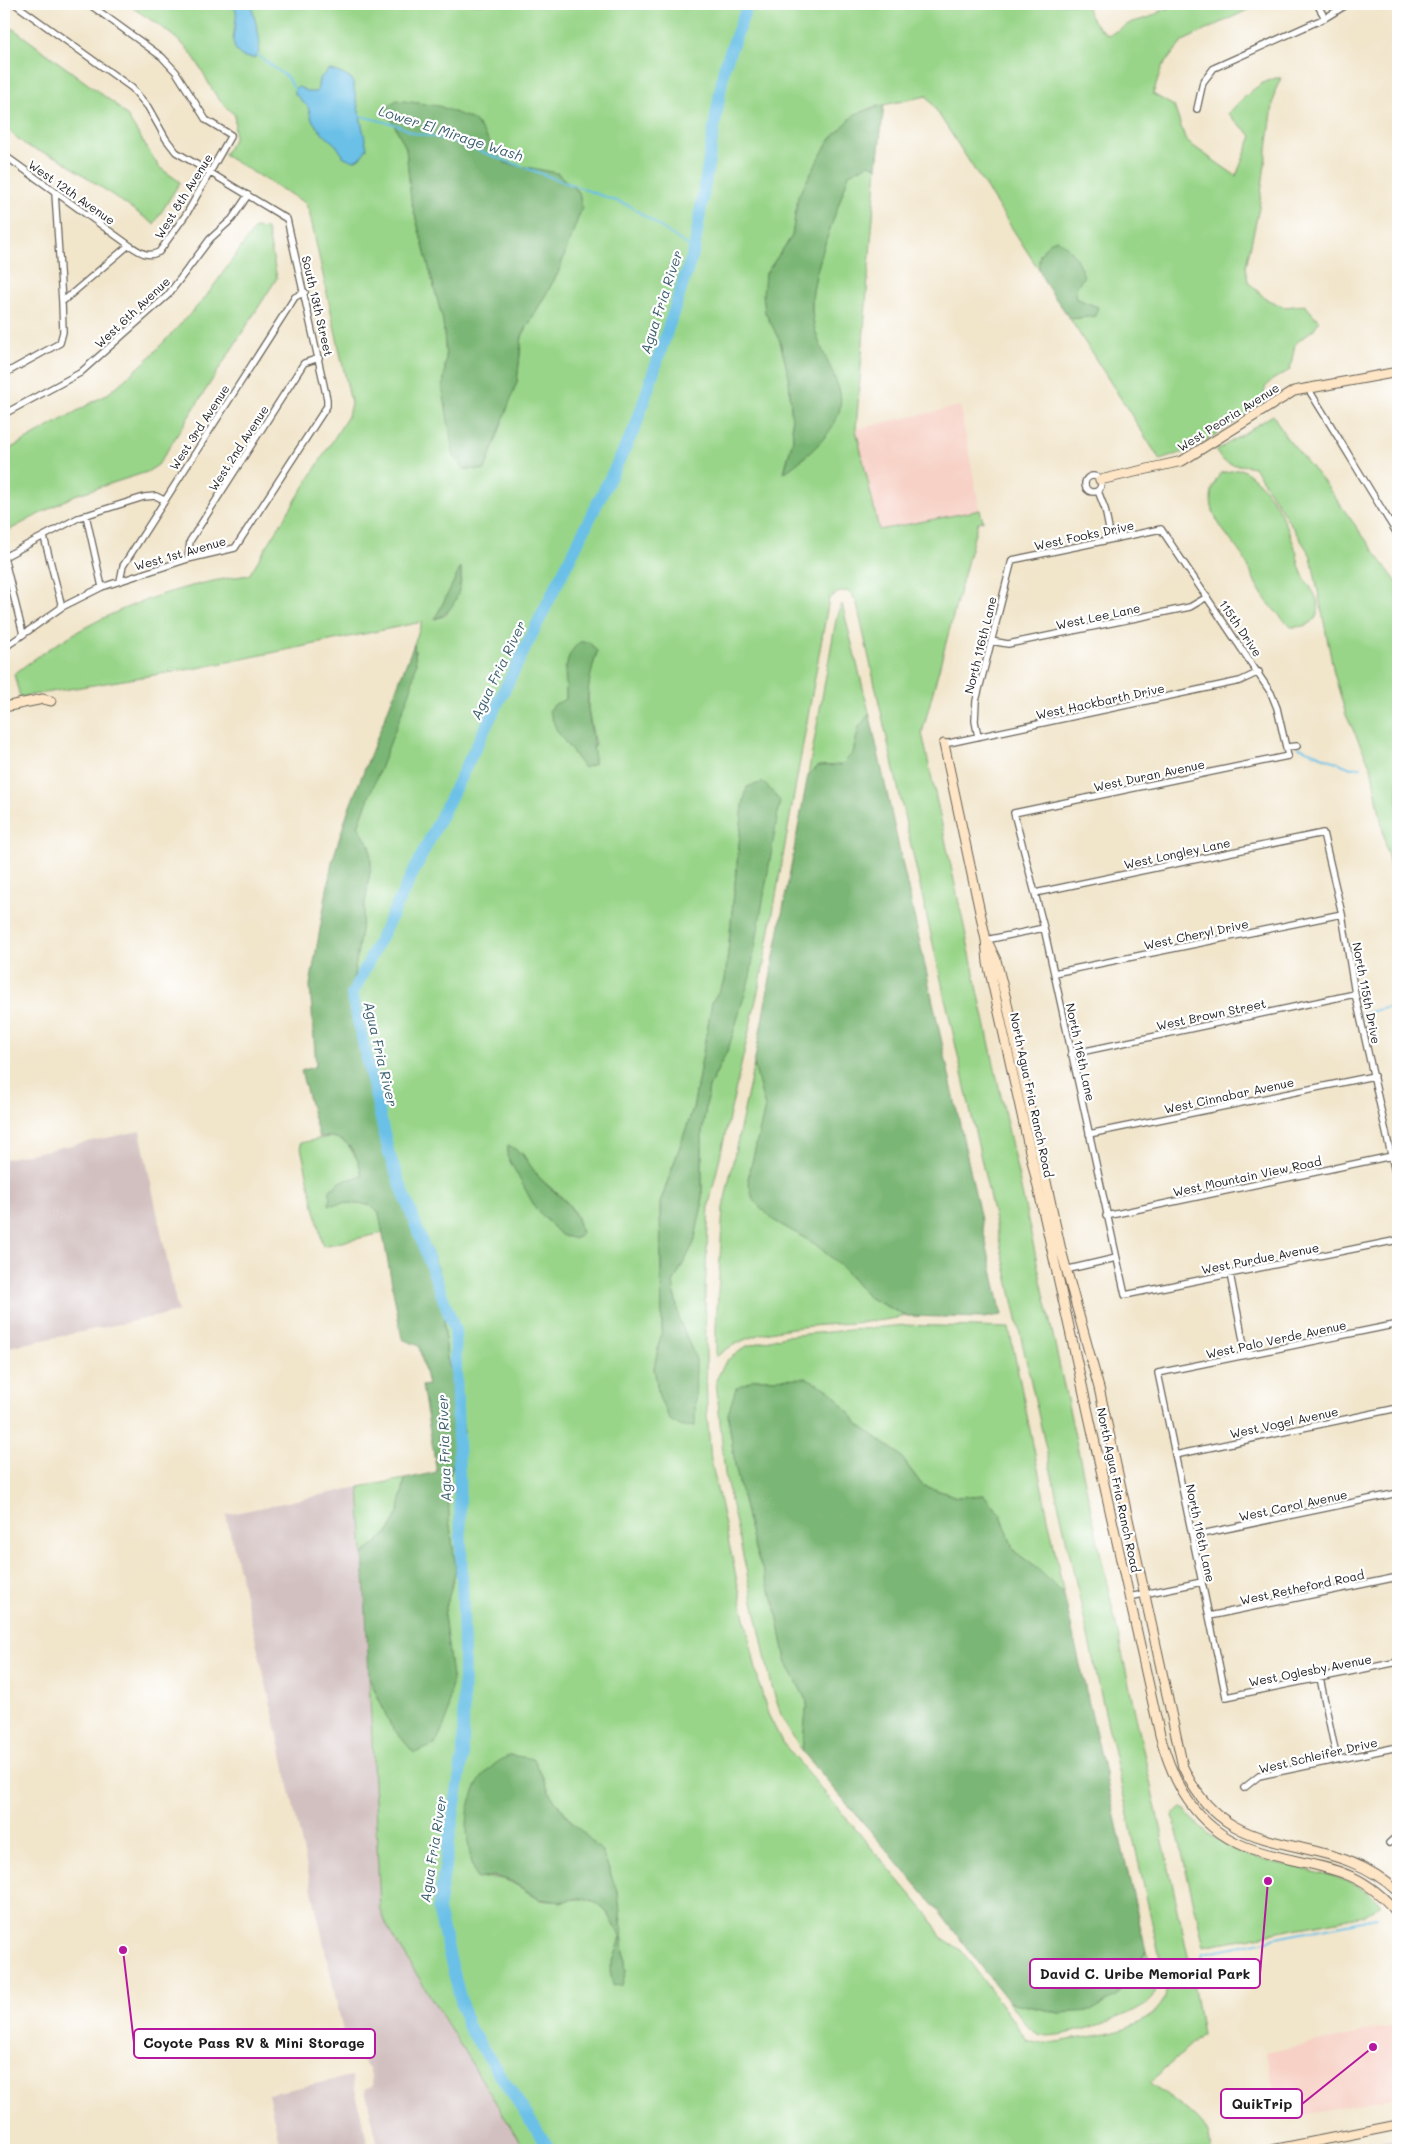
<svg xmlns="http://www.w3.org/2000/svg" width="1402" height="2154" viewBox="0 0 1402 2154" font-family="Mali,sans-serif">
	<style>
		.built { fill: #f7d1c6 }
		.industrial { fill: #d2bfbf }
		.green { fill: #99d589; stroke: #5a7852; fill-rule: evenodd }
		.forest { fill: #7ab675; stroke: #4b6948 }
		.water { fill: #6ac0e7; stroke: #436e82 }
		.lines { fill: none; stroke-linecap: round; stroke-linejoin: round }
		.stream { stroke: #6ac0e7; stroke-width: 2 }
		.river { stroke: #6ac0e7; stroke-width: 12 }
		.street-casing { stroke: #676259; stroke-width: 8 }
		.secondary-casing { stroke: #676259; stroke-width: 11 }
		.street { stroke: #fff; stroke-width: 5.5 }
		.secondary { stroke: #fde5c5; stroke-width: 9 }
		.labels { text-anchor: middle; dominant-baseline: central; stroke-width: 4.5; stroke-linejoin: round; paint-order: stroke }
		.street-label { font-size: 12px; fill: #1c1c1c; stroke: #fff }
		.water-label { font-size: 14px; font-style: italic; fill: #3b5e6d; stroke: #fff }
		.leader { fill: none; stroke: #b5179e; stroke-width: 2 }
		.callout-dot { fill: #b5179e; stroke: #fff; stroke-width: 2 }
		.callout { fill: #fff; stroke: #b5179e; stroke-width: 2 }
		.callout-label { font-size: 14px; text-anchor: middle; font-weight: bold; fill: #1c1c1c }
	</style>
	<rect width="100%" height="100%" fill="#fff"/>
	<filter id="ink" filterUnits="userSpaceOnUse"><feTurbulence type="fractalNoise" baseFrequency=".02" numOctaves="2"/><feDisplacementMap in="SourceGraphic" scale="10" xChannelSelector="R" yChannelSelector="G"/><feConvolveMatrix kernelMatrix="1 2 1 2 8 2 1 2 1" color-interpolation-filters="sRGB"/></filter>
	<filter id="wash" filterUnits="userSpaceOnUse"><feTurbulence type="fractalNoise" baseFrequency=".0096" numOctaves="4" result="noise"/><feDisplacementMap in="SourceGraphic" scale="20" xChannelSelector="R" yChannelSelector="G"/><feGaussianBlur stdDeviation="1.12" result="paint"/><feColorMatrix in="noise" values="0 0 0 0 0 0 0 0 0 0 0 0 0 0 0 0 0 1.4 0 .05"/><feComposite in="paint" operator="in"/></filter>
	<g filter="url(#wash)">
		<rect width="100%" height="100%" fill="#f1e5ca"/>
		<!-- built -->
		<path class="built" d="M 960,406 L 980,510 L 879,530 L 856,429 Z
			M 1398,2025 L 1398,2096 L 1280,2120 L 1266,2053 Z"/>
		<!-- industrial -->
		<path class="industrial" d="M 140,1131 L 178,1312 L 4,1348 L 4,1159 Z
			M 359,1487 L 380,1908 L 387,1926 L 525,2150 L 379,2150 L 365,2089 L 373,2086 L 369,2068 L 357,2055 L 353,2039 L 345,2040 L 274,1718 L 226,1515 Z
			M 352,2076 L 369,2150 L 281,2150 L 268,2094 Z
			M 1398,2139 L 1398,2150 L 1342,2150 Z"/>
		<!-- green -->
		<path class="green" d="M 127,4 L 1086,4 C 1089,18 1097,28 1109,35 L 1132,22 L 1148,18 L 1175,4 L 1260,4 L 1183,41 L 1162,67 L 1153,94 L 1174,106 L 1186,141 L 1236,176 L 1252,136 L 1228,114 C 1239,102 1263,76 1281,78 L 1275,91 L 1259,208 L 1246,266 L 1248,282 L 1266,299 L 1284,307 L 1305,305 L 1319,321 L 1314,329 L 1295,344 L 1290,370 C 1277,378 1256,384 1268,402 L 1190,450 L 1160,460 L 1070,319 L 1095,316 L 1097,307 L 1075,298 L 1077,286 L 1040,254 L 1039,270 L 927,96 L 869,108 L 798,196 L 792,236 L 765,275 L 765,312 L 780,341 L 789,378 L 793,439 L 784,472 L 839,390 C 827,365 814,339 812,311 C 809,277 838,208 849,174 L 869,164 L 877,167 L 856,429 L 879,530 L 980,510 L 983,521 L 978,522 L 922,733 L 1190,1965 L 1202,2034 L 1150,2083 C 1166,2094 1200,2117 1208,2134 C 1210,2138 1210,2145 1211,2150 L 525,2150 L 387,1926 L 380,1908 L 369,1677 L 391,1726 L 452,1678 L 444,1615 L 456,1569 L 449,1519 L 448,1481 L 464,1432 L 457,1389 L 447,1359 L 444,1324 L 447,1298 L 439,1271 L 415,1211 L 393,1174 L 357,1037 L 352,988 L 371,865 L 370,846 L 358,827 L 416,664 L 414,644 L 422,622 L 203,667 L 20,697 L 14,674 C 85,619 160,587 249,575 L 348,416 L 351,403 L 309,211 L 305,203 L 224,155 L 234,139 L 235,115 C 210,95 210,81 193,56 C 181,38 146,17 127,4 ZM 474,120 L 505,163 L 557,173 L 579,192 L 582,207 L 558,273 L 522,336 L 517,382 L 443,391 L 446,357 L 443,321 L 411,200 L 406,148 ZM 461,568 C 463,587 455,600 446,615 L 435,619 ZM 847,591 L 856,600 L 1166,1985 C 1166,1989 1166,1996 1164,2000 C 1147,2030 1104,2035 1074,2039 C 1055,2042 1046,2046 1028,2041 L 961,1950 L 941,1937 L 929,1916 L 782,1742 L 768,1714 L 759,1683 L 711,1460 L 707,1413 L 705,1294 L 709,1205 L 762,974 L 829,599 L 837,593 ZM 597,652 L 589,679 L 588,709 L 595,745 L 584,767 L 574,753 L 566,699 L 565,667 ZM 747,788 L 729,1047 L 709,1087 L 702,1133 L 702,1205 L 694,1243 L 673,1283 L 679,1319 L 696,1360 L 694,1426 L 670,1420 L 659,1397 L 654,1368 L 662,1330 L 660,1203 L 693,1109 L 712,1002 L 725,981 L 743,806 ZM 521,1151 C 527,1160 532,1170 539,1177 C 560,1198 576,1202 581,1234 L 575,1239 ZM 534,1759 L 551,1795 L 608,1867 L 618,1894 L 626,1972 L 610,1970 L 621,1938 C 614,1925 608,1909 594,1901 C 582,1895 558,1904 541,1900 C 535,1898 529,1893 524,1890 C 506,1878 499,1877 477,1878 L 471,1861 Z
			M 4,22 L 115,104 L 127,116 L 159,167 L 180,182 L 154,224 L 59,158 L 28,147 L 4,127 Z
			M 255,228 L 267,229 L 277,278 L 158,465 L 147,472 L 75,495 L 4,533 L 4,452 L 109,393 L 146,361 L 205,298 Z
			M 1273,415 L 1286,437 L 1323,481 L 1398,584 L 1398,910 L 1371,767 L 1346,715 L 1334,673 L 1311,556 L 1254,467 C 1236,463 1225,469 1216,451 Z
			M 1241,469 C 1270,484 1287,523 1297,554 C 1298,560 1299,567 1302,573 C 1307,585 1323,599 1317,615 C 1313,626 1301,627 1291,627 C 1279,615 1267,604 1259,589 C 1252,578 1249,565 1241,554 C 1224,530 1196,505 1221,473 Z
			M 842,604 L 870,716 L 859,727 L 853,753 L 841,765 L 819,766 L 808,775 L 836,620 Z
			M 754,1064 L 765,1108 L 748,1179 L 773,1220 L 815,1244 L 841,1266 L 868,1297 L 906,1316 C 848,1330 763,1316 716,1357 L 716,1326 L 723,1208 Z
			M 333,1136 L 345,1140 L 360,1164 L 362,1177 L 342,1181 L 329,1205 L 345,1203 L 370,1205 L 379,1213 L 383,1233 L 323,1246 L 300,1143 Z
			M 905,1325 L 1009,1328 L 1064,1595 L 1038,1569 L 1014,1551 L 1001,1515 L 984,1495 L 957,1497 L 922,1485 L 899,1454 L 859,1425 L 831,1391 L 773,1379 L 754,1379 L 728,1414 L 735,1465 L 753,1544 L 775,1604 L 786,1661 L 807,1702 L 802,1751 L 782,1718 L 772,1687 L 725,1474 L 716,1380 L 726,1361 L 747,1346 L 785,1336 Z
			M 405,1479 L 399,1511 L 388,1533 L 363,1554 L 359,1487 Z
			M 1182,1807 C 1201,1830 1225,1849 1253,1857 C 1297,1870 1346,1870 1381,1903 L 1364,1916 L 1204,1946 L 1173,1815 Z
			M 1146,1951 C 1152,1965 1162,1984 1152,1998 C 1141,2014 1058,2041 1041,2035 C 1026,2030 1018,2014 1009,2002 L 1060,2013 L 1131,1975 Z"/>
		<!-- forest -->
		<path class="forest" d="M 397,100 L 439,106 L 474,120 L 505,163 L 557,173 L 579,192 L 582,207 L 558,273 L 522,336 L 517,382 L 485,470 L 464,469 L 454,457 L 443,391 L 446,357 L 443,321 L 411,200 L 406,148 L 385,107 Z
			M 884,105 L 877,167 L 869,164 L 849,174 C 838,210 810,274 812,310 C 813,339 830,362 839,389 C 850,423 808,456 784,473 L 793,439 L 789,378 L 780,341 L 765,312 L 763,294 L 765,275 L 792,236 L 798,196 L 828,142 L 855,114 Z
			M 1056,239 C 1072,247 1078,261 1084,276 L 1077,286 L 1075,298 L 1098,307 L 1095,316 L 1070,319 C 1061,304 1045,288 1040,271 C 1035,258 1045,244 1056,239 Z
			M 461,567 C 462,588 456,612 435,619 Z
			M 580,642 L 589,642 L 597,651 C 592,670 586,690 588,709 C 590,728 595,744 594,764 L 584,768 L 557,731 L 549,711 L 555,704 L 566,699 C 566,678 562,656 580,642 Z
			M 414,644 L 416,664 L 411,689 L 358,826 L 370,846 L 371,865 L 352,988 L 357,1037 L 393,1174 L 415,1211 L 439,1271 L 447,1298 L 444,1324 L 447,1359 L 457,1389 L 464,1432 L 457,1449 L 448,1481 L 449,1519 L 456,1569 L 444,1615 L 452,1678 L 447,1719 L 435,1745 L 414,1753 L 391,1726 L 369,1677 L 363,1554 L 388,1533 L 399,1511 L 405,1479 L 437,1472 L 422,1386 L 428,1385 L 419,1346 L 402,1339 L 379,1213 L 370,1205 L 345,1203 L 329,1205 L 330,1190 L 342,1181 L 362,1176 C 357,1151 347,1134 319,1137 L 301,1071 L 316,1066 L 310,985 L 332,862 L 348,811 Z
			M 869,714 L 870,716 L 1002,1315 L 983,1318 L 906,1316 L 868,1297 L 841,1266 L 815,1244 L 773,1220 L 753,1200 L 748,1179 L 765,1108 L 754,1064 L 808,775 L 819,766 L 841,765 L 853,753 L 859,727 Z
			M 764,782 L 780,801 L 750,977 L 729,1047 L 709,1087 L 702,1133 L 702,1205 L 694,1243 L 673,1283 L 679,1319 L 696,1360 L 695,1426 L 682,1427 L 670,1420 L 659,1397 L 654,1368 L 662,1330 L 660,1203 L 693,1109 L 712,1002 L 725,981 L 743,805 L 747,787 Z
			M 508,1145 C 523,1152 528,1163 538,1176 C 557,1198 575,1200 581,1234 L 575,1239 L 561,1235 L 536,1209 L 507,1156 Z
			M 807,1378 L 831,1391 L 859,1425 L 899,1454 L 922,1485 L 957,1497 L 984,1495 L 1001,1515 L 1014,1551 L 1038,1569 L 1064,1595 L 1146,1951 L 1116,1996 L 1091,2011 L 1060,2013 L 1009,2002 L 937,1909 L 802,1751 L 807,1702 L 786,1661 L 775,1604 L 753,1544 L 735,1465 L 728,1414 L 736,1388 L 754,1379 Z
			M 510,1755 L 534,1759 L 551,1795 L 569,1819 L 601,1850 L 608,1867 L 618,1894 L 626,1972 L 622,1985 L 613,1986 L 610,1970 L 621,1938 L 608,1913 L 594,1901 L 579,1898 L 560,1902 L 539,1899 L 511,1881 L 494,1876 L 477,1879 C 460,1834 461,1778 510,1755 Z"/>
		<!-- water -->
		<path class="water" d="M 229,4 L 252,4 C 252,18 268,48 254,58 L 243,57 C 225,46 238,27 236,10 Z
			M 329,70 L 335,71 L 352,79 L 367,148 L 361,157 L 354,161 L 344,157 L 336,145 L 321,132 L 312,120 L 308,107 L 295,94 L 295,88 L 299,87 L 309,92 L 317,92 L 319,79 Z"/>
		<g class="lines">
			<!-- stream -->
			<path class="stream" d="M 256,54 L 287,77 L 296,91
				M 357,115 L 397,125 L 414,133 L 449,140 L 630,206 L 694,250
				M 1299,747 L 1351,768 L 1361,767
				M 1360,1014 L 1398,1005
				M 1198,1970 L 1203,1953 L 1377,1918"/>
			<!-- river -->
			<path class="river" d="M 550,2150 L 467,2025 L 438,1910 L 463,1755 L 464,1647 L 455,1330 L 389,1154 L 352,995 L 635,428 L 694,250 L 724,68 L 748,4"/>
		</g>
	</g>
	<g filter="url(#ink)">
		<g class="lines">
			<!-- street casing -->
			<g class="street-casing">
				<path id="street" d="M 1317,4 L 1325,18
					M 1197,109 L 1203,82 L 1214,68 L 1325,18 L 1348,4
					M 4,155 L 129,245
					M 55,193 L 62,302
					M 4,374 L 60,343 L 63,332 L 62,302 L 129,245 C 140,252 147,258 159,252 L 187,213 L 231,135 L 206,120 L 176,72 L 162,57 L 89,4
					M 1307,387 C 1338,436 1367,486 1398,535
					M 4,414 L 80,373 L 168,295 L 210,239 L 232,219 L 248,195
					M1085 484a8 8 0 1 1 16 0a8 8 0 1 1-16 0Z
					M 1098,491 L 1105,509 L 1111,539
					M 86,515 L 102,587
					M 44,537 L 62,607
					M 4,557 L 78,518 L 93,513 L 144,497 L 156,496 L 164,500
					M 4,557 L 23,634
					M 188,559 L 190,541 L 304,363 L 319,358
					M 120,581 L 123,566 L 295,297 L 305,292
					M 991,641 L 1008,644 L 1190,607 L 1207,597
					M 4,648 L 62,607 L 102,587 L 188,559 L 235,548 L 327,406 L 327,399 L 287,219 L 176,152 L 166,139 L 148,107 L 132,88 L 15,4
					M 978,737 L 975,721 L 976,701 L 1012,560 L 1161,529 L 1271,693 L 1277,708 L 1288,756 L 1014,813 L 1044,928 L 1125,1295 L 1398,1240
					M 944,744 L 1240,681 L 1259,672
					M 1286,747 L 1297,746
					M 1035,893 L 1323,833 L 1342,914 L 1355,994 L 1398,1186
					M 986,940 L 1044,928
					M 1054,973 L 1342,914
					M 1071,1054 L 1355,994
					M 1089,1134 L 1374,1076
					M 1106,1216 L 1392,1156
					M 1065,1270 L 1116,1258
					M 1230,1274 L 1246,1355
					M 1398,1324 L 1158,1373 L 1226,1697 L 1398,1662
					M 1175,1455 L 1398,1408
					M 1192,1536 L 1398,1493
					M 1129,1597 L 1202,1582
					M 1209,1616 L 1398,1577
					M 1320,1678 L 1337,1760
					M 1244,1788 L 1259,1776 L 1398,1747
					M 1389,1843 L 1398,1835"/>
			</g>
			<!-- secondary casing -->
			<g class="secondary-casing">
				<path id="secondary" d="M 1100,480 L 1182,461 L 1294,391 L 1398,372
					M 4,707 L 43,699 L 51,701
					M 944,744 L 986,940 L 988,963 L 1160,1735 C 1173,1783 1195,1826 1244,1846 C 1303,1870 1353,1857 1398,1914
					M 989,945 L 996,960 L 1006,999 L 1061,1250 L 1099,1388 L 1183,1767 C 1230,1872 1327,1824 1398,1892
					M 1272,2150 L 1398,2125"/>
			</g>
			<!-- street -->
			<use href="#street" class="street"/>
			<!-- secondary -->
			<use href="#secondary" class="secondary"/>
		</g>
	</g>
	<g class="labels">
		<!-- street labels -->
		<g class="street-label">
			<text transform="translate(72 192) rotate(35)">West 12th Avenue</text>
			<text transform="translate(183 196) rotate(-58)">West 8th Avenue</text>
			<text transform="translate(318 306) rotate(77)">South 13th Street</text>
			<text transform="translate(132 312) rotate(-43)">West 6th Avenue</text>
			<text transform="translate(1228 417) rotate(-32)">West Peoria Avenue</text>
			<text transform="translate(199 427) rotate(-57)">West 3rd Avenue</text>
			<text transform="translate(238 448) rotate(-57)">West 2nd Avenue</text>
			<text transform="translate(1084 535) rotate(-12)">West Fooks Drive</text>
			<text transform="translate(180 553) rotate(-16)">West 1st Avenue</text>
			<text transform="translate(1098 616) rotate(-12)">West Lee Lane</text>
			<text transform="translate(1241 628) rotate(56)">115th Drive</text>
			<text transform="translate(980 645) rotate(-76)">North 116th Lane</text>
			<text transform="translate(1100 701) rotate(-12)">West Hackbarth Drive</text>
			<text transform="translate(1149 775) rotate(-12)">West Duran Avenue</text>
			<text transform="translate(1177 853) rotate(-12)">West Longley Lane</text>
			<text transform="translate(1196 934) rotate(-12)">West Cheryl Drive</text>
			<text transform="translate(1367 993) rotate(79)">North 115th Drive</text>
			<text transform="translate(1211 1014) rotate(-12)">West Brown Street</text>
			<text transform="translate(1081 1052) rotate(78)">North 116th Lane</text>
			<text transform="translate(1032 1095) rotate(78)">North Agua Fria Ranch Road</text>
			<text transform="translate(1229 1095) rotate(-12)">West Cinnabar Avenue</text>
			<text transform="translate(1247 1176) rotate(-12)">West Mountain View Road</text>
			<text transform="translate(1260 1258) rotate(-11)">West Purdue Avenue</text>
			<text transform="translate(1276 1339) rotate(-12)">West Palo Verde Avenue</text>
			<text transform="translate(1284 1422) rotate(-12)">West Vogel Avenue</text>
			<text transform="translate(1119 1490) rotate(78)">North Agua Fria Ranch Road</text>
			<text transform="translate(1293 1505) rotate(-12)">West Carol Avenue</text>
			<text transform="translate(1201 1533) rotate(78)">North 116th Lane</text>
			<text transform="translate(1302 1587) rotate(-12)">West Retheford Road</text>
			<text transform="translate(1310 1670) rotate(-11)">West Oglesby Avenue</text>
			<text transform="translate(1318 1755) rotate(-13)">West Schleifer Drive</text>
		</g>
		<!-- water labels -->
		<g class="water-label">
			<text transform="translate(451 133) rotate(18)">Lower El Mirage Wash</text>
			<text transform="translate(661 302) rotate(-72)">Agua Fria River</text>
			<text transform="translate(498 670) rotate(-64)">Agua Fria River</text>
			<text transform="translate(381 1054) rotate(77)">Agua Fria River</text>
			<text transform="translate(444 1448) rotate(-92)">Agua Fria River</text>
			<text transform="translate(433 1849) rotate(-81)">Agua Fria River</text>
		</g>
	</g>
	<!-- callouts -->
	<path class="leader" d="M1268 1881L1260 1974M123 1950L134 2043M1373 2047L1302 2104"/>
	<g class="callout-dot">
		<circle cx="1268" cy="1881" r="5"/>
		<circle cx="123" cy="1950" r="5"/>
		<circle cx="1373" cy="2047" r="5"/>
	</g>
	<g class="callout">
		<rect x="1030" y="1959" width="230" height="29" rx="5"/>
		<rect x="134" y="2029" width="241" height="29" rx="5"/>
		<rect x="1221" y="2089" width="81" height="29" rx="5"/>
	</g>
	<g class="callout-label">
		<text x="1145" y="1979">David C. Uribe Memorial Park</text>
		<text x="254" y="2048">Coyote Pass RV &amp; Mini Storage</text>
		<text x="1262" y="2109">QuikTrip</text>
	</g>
	<!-- margin -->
	<rect width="1402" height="2154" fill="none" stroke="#fff" stroke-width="20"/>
</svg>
